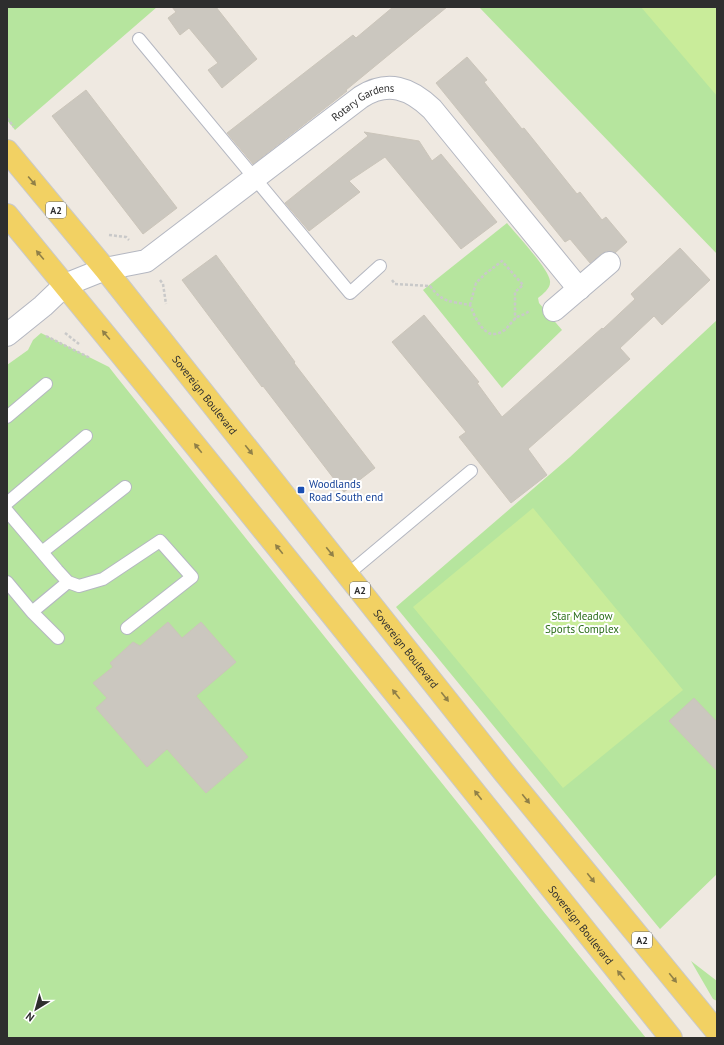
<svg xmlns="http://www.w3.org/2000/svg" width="724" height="1045" viewBox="0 0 724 1045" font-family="'PT Sans',sans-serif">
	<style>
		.green { fill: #b6e59e }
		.pitch { fill: #c9ec9a }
		.building { fill: #cbc7bf; stroke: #cbc5ba }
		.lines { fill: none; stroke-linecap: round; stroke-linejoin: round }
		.lane-casing { stroke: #b4b7c1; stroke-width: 14 }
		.street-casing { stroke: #b4b7c1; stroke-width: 24 }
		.secondary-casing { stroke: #b4b7c1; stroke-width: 24 }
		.primary-casing { stroke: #c9c9c9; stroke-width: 24 }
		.path { stroke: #c9c9c9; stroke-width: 2.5; stroke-dasharray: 3 2; stroke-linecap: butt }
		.lane { stroke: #fff; stroke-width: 12 }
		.street { stroke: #fff; stroke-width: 22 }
		.secondary { stroke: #fff; stroke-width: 22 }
		.primary { stroke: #f2d163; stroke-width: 22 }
		.oneway { fill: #908048 }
		.transit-dot { fill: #1a4fb4; stroke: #fff; stroke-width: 1.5 }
		.labels { text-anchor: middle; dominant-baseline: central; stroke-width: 4; stroke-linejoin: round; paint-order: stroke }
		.shield { fill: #fff; stroke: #6d6d6d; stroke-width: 1 }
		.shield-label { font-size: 10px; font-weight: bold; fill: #2e2e2e }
		.street-label { font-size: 11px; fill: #2e2e2e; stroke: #fff }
		.transit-label { font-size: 11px; fill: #164399; stroke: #fff; text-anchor: start }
		.park-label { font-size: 11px; fill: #2c6e1b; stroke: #fff }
	</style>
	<rect width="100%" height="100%" fill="#efe9e1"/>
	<!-- green -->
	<path class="green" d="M 7,7 L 157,7 L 15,130 L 7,120 Z
		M 479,7 L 717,7 L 717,254 Z
		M 507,223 C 516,234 549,269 550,281 C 551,288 543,294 538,298 L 539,303 L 562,330 L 502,388 L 423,290 Z
		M 717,320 L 717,874 L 660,929 L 396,607 L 570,457 Z
		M 41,333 L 109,367 L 116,376 L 481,832 L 543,911 L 646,1038 L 7,1038 L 7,365 L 28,350 L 33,340 Z
		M 691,961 L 717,981 L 717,1001 L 713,999 Z"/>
	<!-- pitch -->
	<path class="pitch" d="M 641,7 L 717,7 L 717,96 Z
		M 533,508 L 683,690 L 563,788 L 413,607 Z"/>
	<!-- building -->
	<path class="building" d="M 172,7 L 216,7 L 257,59 L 222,88 L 208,70 L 218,63 L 189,28 L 180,35 L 168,18 L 176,12 Z
		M 393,7 L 447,7 L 346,90 L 347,91 L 253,164 L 227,133 L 353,35 L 356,38 Z
		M 467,57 L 487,80 L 484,82 L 522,129 L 524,128 L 577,194 L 580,192 L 602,220 L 606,217 L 627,242 L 615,253 L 606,251 L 601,254 L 590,263 L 570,239 L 565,242 L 436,83 Z
		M 86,90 L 177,208 L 143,234 L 52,116 Z
		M 364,132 L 419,141 L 432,161 L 441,154 L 497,222 L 461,249 L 385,157 L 349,181 L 360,192 L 309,231 L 285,203 L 368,136 Z
		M 680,248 L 710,280 L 662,325 L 654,316 L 620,348 L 630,359 L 528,449 L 547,475 L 511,503 L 459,437 L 466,432 L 392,342 L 424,315 L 479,382 L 477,383 L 502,417 L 602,328 L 603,329 L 635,299 L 631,294 Z
		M 216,255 L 295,362 L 294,363 L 375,468 L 344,492 L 263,386 L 262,387 L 182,280 Z
		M 168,622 L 182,638 L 201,622 L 236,662 L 196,696 L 248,757 L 206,793 L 167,749 L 147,767 L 96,708 L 107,698 L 93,683 L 113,667 L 110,663 L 133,642 L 140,646 Z
		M 694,698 L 717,722 L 717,771 L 669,721 Z"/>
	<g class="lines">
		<!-- lane casing -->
		<g class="lane-casing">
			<path id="lane" d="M 139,39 L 350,293 L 380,266
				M 7,417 L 46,384
				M 7,503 L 86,436
				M 7,511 L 57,570 L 68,582 L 79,586 L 103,579 L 160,541 L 192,577 L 127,628
				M 42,552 L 125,487
				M 348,574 L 471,471
				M 7,582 L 32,612 L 68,582
				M 32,612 L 58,638"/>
		</g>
		<!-- street casing -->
		<g class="street-casing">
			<g id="street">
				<path id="s1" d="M 105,269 L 146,261 L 361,97 C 388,80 410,88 432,109 L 579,289"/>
				<path d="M 554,310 L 609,263"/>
			</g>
		</g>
		<!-- secondary casing -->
		<g class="secondary-casing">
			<path id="secondary" d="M 7,335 L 43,306 L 65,285 L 105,269"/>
		</g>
		<!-- primary casing -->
		<g class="primary-casing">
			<g id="primary">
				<path id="s2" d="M 7,151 L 105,269 L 503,771 L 717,1032"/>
				<path id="s3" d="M 7,215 C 231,487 451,762 671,1038"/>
			</g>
		</g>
		<!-- path -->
		<path class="path" d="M 7,118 L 14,127
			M 109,235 L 126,237 L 129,240
			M 160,280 L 163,284 L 166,304
			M 392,280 L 395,284 L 430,286 C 443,303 449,301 470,305 C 475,317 485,343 503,331 C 508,328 511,322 516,318 C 519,315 525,315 529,311
			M 470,305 L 476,283 L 485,274 L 502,261 L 523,285 L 515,292 L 515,319
			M 65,333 L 79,344
			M 46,336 L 90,358"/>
		<!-- lane -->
		<use href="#lane" class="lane"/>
		<!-- street -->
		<use href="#street" class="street"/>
		<!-- secondary -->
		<use href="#secondary" class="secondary"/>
		<!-- primary -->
		<use href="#primary" class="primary"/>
	</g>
	<!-- one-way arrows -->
	<defs><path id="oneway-solid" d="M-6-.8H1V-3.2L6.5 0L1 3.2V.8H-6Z"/></defs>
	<g class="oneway">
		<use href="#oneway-solid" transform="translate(32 181) rotate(50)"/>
		<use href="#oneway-solid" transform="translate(40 255) rotate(-130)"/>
		<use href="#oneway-solid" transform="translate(106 335) rotate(-130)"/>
		<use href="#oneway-solid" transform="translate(198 448) rotate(-129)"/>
		<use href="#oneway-solid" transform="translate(249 450) rotate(51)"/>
		<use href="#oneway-solid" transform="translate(279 549) rotate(-129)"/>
		<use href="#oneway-solid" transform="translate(330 552) rotate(51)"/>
		<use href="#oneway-solid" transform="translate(396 694) rotate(-129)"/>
		<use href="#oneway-solid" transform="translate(445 697) rotate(52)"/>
		<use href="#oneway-solid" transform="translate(478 795) rotate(-128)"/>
		<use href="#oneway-solid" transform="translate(526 799) rotate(51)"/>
		<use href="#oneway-solid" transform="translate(591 878) rotate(51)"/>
		<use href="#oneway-solid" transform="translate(621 975) rotate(-129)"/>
		<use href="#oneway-solid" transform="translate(673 978) rotate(51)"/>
	</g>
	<!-- markers -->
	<rect class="transit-dot" x="297" y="486" width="8" height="8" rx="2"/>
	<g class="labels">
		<!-- shield labels -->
		<g class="shield">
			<rect x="46" y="202" width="20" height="16" rx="3"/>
			<rect x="350" y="582" width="20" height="16" rx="3"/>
			<rect x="632" y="932" width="20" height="16" rx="3"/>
		</g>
		<g class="shield-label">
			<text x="56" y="210">A2</text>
			<text x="360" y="590">A2</text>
			<text x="642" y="940">A2</text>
		</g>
		<!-- street labels -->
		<g class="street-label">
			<text stroke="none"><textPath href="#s1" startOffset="312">Rotary Gardens</textPath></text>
			<text stroke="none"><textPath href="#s2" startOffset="314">Sovereign Boulevard</textPath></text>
			<text stroke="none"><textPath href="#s2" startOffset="638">Sovereign Boulevard</textPath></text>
			<text stroke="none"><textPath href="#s3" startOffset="913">Sovereign Boulevard</textPath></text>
		</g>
		<!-- transit labels -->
		<g class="transit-label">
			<text x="309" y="484">Woodlands<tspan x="309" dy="13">Road South end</tspan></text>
		</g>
		<!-- park labels -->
		<g class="park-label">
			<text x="582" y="616">Star Meadow<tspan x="582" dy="13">Sports Complex</tspan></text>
		</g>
	</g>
	<!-- border -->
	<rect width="724" height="1045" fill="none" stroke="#2e2e2e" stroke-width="16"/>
	<!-- north arrow -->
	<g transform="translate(36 1009) rotate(217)" stroke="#ffffff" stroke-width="3" paint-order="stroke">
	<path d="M0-3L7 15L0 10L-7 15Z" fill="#2e2e2e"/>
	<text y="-6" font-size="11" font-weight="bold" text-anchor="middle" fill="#2e2e2e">N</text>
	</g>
</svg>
